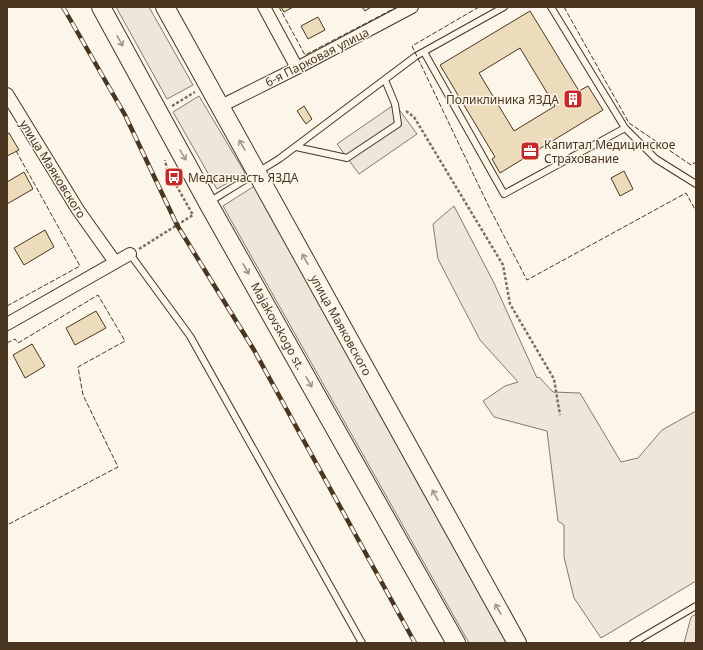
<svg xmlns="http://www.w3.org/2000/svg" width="703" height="650" viewBox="0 0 703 650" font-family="'Noto Sans',sans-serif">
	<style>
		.green { fill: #ede6d9; stroke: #887966 }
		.parking { fill: #ede7d9; stroke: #887966 }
		.building { fill: #ecdcbc; stroke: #4a3520; fill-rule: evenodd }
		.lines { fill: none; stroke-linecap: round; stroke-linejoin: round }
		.lane-casing { stroke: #4a3520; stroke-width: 8 }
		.street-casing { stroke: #4a3520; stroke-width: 14 }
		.secondary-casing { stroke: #4a3520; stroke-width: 20 }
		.path { stroke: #7f6f5c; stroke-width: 2.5; stroke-dasharray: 3 2; stroke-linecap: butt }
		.lane { stroke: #fbf6e9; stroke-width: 6 }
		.street { stroke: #fbf6e9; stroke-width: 12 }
		.secondary { stroke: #fbf6e9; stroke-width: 18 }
		.rail-casing { stroke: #4a3520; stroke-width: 4.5 }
		.rail { stroke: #fbf6e9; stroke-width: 3; stroke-dasharray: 9; stroke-linecap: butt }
		.fence { stroke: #4a3520; stroke-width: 1; stroke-dasharray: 5 2; stroke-linecap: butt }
		.oneway { stroke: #a29684 }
		.labels { text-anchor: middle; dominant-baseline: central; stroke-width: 3; stroke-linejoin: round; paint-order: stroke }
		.street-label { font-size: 12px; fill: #4a3520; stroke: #fbf6e9 }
		.poi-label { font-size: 12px; fill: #4a3520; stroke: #fbf6e9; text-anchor: start }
	</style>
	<rect width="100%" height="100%" fill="#fbf6e9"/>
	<!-- green -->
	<path class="green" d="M 116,7 L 149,7 L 193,85 L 167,99 Z
		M 199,96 L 245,173 L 217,189 L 173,112 Z
		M 256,185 L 507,643 L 469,643 L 223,206 Z
		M 454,206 L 494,283 L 537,378 L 539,377 L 553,392 L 580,393 L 621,462 L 638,458 L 662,430 L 696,411 L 696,581 L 601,638 L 574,598 L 564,557 L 564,525 L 558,521 L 547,431 L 494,417 L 483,401 L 505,386 L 518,382 L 480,340 L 438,259 L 433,224 Z
		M 696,614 L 696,643 L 684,643 L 691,617 Z"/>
	<!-- parking -->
	<path class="parking" d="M 395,104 L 417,134 L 359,174 L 337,144 Z"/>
	<!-- building -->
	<path class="building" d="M 281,7 L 293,7 L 284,12 Z
		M 362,7 L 371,7 L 365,11 Z
		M 530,11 L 579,91 L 588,86 L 603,110 L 500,173 L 492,159 L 495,157 L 440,65 ZM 520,48 L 555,106 L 514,131 L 479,73 Z
		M 318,17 L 325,30 L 308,39 L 301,26 Z
		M 304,106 L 312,119 L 306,124 L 297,111 Z
		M 9,133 L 19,150 L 7,156 L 7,134 Z
		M 624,171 L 633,189 L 620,196 L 611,178 Z
		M 24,172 L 33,189 L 7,204 L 7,182 Z
		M 45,230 L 54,247 L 24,265 L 14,248 Z
		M 96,311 L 106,328 L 75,345 L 66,328 Z
		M 32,344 L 45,366 L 25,378 L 13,355 Z"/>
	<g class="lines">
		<!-- lane casing -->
		<g class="lane-casing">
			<path id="lane" d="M 424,52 L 504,194 L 625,128 L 551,7
				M 625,128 L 656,159 L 696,184
				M 296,147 L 347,158 L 398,124 L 395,104 L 385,80
				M 209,202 L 279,159 L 416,56 L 504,7
				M 130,254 L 190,336 L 362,643
				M 633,643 L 696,606"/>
		</g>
		<!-- street casing -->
		<g class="street-casing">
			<path id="street" d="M 264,7 L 297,68
				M 7,94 L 78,210 L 115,262
				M 221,106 L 297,68 L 412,7
				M 7,324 L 130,254"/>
		</g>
		<!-- secondary casing -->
		<g class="secondary-casing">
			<path id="secondary" d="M 101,7 L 208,203 L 456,643
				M 165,7 L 517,643"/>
		</g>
		<!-- path -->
		<path class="path" d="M 172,106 L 195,92
			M 406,111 L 414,117 L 503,265 L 510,304 L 554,379 L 560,415
			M 139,249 L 193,215 L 167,169 L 165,160"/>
		<!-- lane -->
		<use href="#lane" class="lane"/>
		<!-- street -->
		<use href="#street" class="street"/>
		<!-- secondary -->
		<use href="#secondary" class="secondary"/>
		<!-- rail casing -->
		<g class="rail-casing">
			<path id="rail" d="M 63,7 L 125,115 L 177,225 L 254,350 L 415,643"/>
		</g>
		<!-- rail -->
		<use href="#rail" class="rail"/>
		<!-- fence -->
		<path class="fence" d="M 279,7 L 305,55 L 397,7
			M 479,7 L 412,46 L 490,209 L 527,280 L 686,193 L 696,211
			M 564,7 L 629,123 L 691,165 L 696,162
			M 7,306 L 80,266 L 15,149
			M 7,343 L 15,339 L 18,343 L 98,295 L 125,341 L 78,367 L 83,395 L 118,467 L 7,525"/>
	</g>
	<!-- one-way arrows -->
	<defs><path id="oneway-shaft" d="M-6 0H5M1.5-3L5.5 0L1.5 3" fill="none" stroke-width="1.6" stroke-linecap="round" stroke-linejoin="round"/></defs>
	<g class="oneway">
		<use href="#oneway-shaft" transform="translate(120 41) rotate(61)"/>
		<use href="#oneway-shaft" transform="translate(242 145) rotate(-119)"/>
		<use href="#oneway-shaft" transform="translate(183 155) rotate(60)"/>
		<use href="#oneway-shaft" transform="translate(305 259) rotate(-119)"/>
		<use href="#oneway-shaft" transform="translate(246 269) rotate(61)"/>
		<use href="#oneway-shaft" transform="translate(309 382) rotate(61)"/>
		<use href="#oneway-shaft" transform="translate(435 495) rotate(-119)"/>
		<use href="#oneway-shaft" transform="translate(498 609) rotate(-119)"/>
	</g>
	<!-- icons -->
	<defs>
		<g id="building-square" transform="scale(1)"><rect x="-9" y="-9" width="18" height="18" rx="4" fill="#c62828" stroke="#fbf6e9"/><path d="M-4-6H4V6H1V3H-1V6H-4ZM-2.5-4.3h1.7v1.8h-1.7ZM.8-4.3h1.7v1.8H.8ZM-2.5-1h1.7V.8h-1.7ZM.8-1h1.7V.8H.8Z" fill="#fff"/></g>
		<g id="office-square" transform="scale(1)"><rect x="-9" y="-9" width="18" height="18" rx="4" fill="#c62828" stroke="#fbf6e9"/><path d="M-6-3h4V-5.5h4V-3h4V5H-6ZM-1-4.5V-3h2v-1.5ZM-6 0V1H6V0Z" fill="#fff"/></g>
		<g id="bus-square" transform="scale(1)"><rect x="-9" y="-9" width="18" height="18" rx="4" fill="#c62828" stroke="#fbf6e9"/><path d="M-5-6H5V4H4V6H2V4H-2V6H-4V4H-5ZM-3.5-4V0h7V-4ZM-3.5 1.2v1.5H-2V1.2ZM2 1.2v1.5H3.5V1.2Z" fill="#fff"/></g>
	</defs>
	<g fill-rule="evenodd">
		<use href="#building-square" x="573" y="99"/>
		<use href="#office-square" x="530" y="151"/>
		<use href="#bus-square" x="174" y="177"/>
	</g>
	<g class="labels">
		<!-- street labels -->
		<g class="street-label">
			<text transform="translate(317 57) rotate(-27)">6-я Парковая улица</text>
			<text transform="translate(53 169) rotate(58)">улица Маяковского</text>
			<text transform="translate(341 325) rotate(61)">улица Маяковского</text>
			<text transform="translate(278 326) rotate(61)">Majakovskogo st.</text>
		</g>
		<!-- poi labels -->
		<g class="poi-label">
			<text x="559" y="99" text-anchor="end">Поликлиника ЯЗДА</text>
			<text x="544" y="144">Капитал Медицинское<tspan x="544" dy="14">Страхование</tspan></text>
			<text x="188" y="177">Медсанчасть ЯЗДА</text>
		</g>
	</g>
	<!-- border -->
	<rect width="703" height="650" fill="none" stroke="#4a3520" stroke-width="16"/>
</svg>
